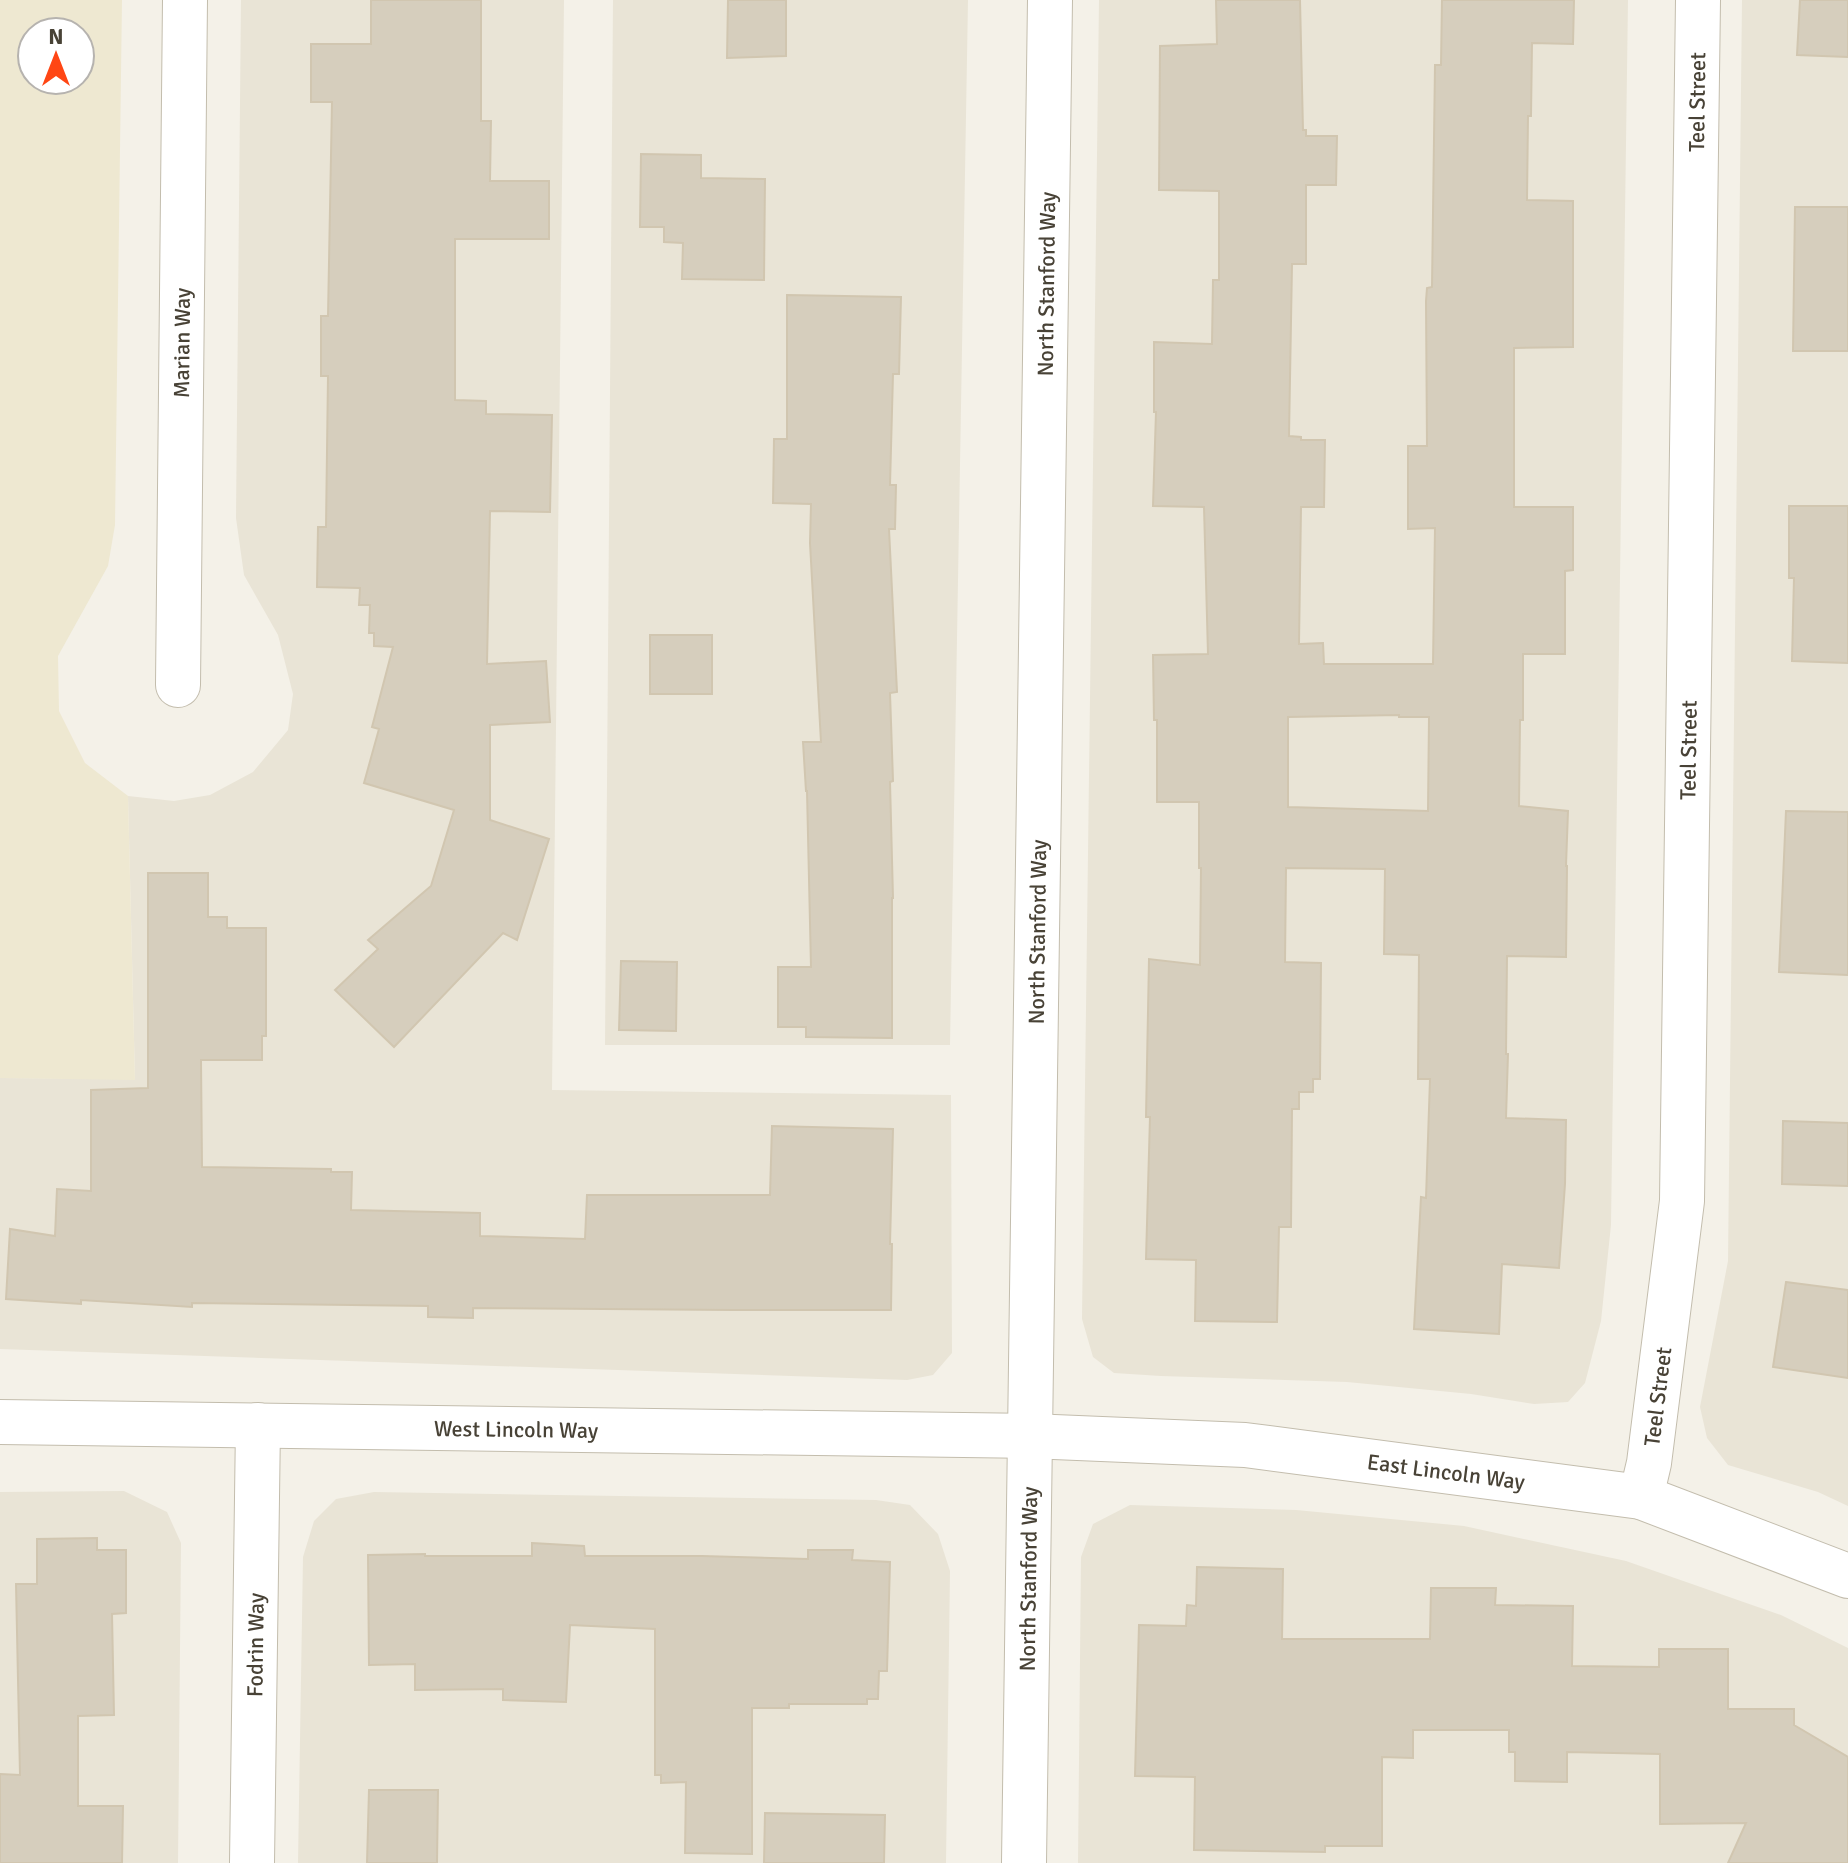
<svg xmlns="http://www.w3.org/2000/svg" width="1848" height="1863" viewBox="0 0 1848 1863" font-family="Signika,sans-serif">
	<style>
		.residential { fill: #e9e4d6 }
		.education { fill: #eee8d1; fill-rule: evenodd }
		.building { fill: #d6cebd; stroke: #d1c6b0; stroke-width: 2; fill-rule: evenodd }
		.lines { fill: none; stroke-linecap: round; stroke-linejoin: round }
		.minor-casing { stroke: #c3bdad; stroke-width: 46 }
		.tertiary-casing { stroke: #c3bdad; stroke-width: 46 }
		.minor { stroke: #fff; stroke-width: 44 }
		.tertiary { stroke: #fff; stroke-width: 44 }
		.labels { text-anchor: middle; dominant-baseline: central; stroke-width: 8; stroke-linejoin: round; paint-order: stroke }
		.street-label { font-size: 22px; fill: #484236; stroke: #fff }
	</style>
	<rect width="100%" height="100%" fill="#f4f1e8"/>
	<!-- residential -->
	<path class="residential" d="M 241,0 L 564,0 L 552,1090 L 951,1095 L 952,1353 L 933,1375 L 907,1380 L 0,1349 L 0,1078 L 135,1079 L 128,796 L 174,801 L 210,795 L 253,772 L 288,730 L 293,694 L 278,635 L 244,575 L 236,518 Z
		M 613,0 L 968,0 L 950,1045 L 605,1045 Z
		M 1099,0 L 1628,0 L 1611,1225 L 1601,1321 L 1585,1383 L 1568,1402 L 1534,1404 L 1471,1394 L 1347,1382 L 1161,1376 L 1114,1373 L 1093,1357 L 1082,1319 Z
		M 1742,0 L 1848,0 L 1848,1506 L 1818,1492 L 1728,1465 L 1707,1438 L 1700,1407 L 1728,1261 Z
		M 124,1491 L 167,1512 L 181,1543 L 178,1863 L 0,1863 L 0,1492 Z
		M 374,1492 L 876,1500 L 910,1505 L 938,1534 L 950,1571 L 946,1863 L 298,1863 L 303,1557 L 314,1521 L 336,1499 Z
		M 1130,1505 L 1296,1510 L 1464,1526 L 1626,1561 L 1781,1615 L 1848,1648 L 1848,1863 L 1078,1863 L 1081,1557 L 1093,1524 Z"/>
	<!-- education -->
	<path class="education" d="M 0,0 L 122,0 L 115,525 L 108,566 L 58,656 L 59,711 L 85,763 L 128,796 L 135,1080 L 0,1078 ZM 32,32 L 80,32 L 80,80 L 32,80 Z"/>
	<!-- building -->
	<path class="building" d="M 371,0 L 481,0 L 481,121 L 491,121 L 490,181 L 549,181 L 549,239 L 455,239 L 455,400 L 486,401 L 486,414 L 552,415 L 550,512 L 490,511 L 487,664 L 546,661 L 550,722 L 490,725 L 490,820 L 549,839 L 517,940 L 503,933 L 394,1047 L 335,990 L 378,949 L 368,940 L 431,886 L 454,810 L 364,783 L 379,729 L 372,727 L 393,647 L 374,646 L 374,633 L 369,633 L 370,605 L 359,605 L 360,588 L 317,587 L 318,527 L 326,527 L 328,376 L 321,376 L 321,316 L 328,316 L 332,102 L 311,102 L 311,44 L 371,44 Z
		M 728,0 L 786,0 L 786,56 L 727,58 Z
		M 1216,0 L 1300,0 L 1303,130 L 1306,130 L 1306,136 L 1337,136 L 1336,185 L 1306,185 L 1306,264 L 1292,264 L 1289,436 L 1301,437 L 1301,440 L 1325,440 L 1324,507 L 1301,507 L 1299,644 L 1323,643 L 1324,664 L 1433,664 L 1435,528 L 1408,529 L 1408,446 L 1427,446 L 1426,301 L 1427,288 L 1432,287 L 1435,65 L 1441,65 L 1442,0 L 1574,0 L 1573,44 L 1532,43 L 1531,116 L 1528,116 L 1527,200 L 1573,201 L 1573,347 L 1514,348 L 1514,507 L 1573,507 L 1573,570 L 1565,571 L 1565,654 L 1523,654 L 1523,720 L 1520,720 L 1519,806 L 1568,811 L 1566,866 L 1567,866 L 1566,957 L 1507,956 L 1506,1054 L 1508,1054 L 1506,1118 L 1566,1120 L 1565,1184 L 1559,1268 L 1502,1264 L 1499,1334 L 1414,1329 L 1421,1197 L 1426,1198 L 1430,1079 L 1418,1079 L 1419,955 L 1384,954 L 1385,869 L 1286,868 L 1285,962 L 1321,963 L 1320,1079 L 1313,1079 L 1313,1092 L 1299,1092 L 1299,1109 L 1292,1109 L 1291,1227 L 1279,1227 L 1277,1322 L 1195,1321 L 1196,1260 L 1146,1259 L 1150,1117 L 1146,1117 L 1149,959 L 1200,965 L 1201,868 L 1199,868 L 1199,802 L 1157,802 L 1157,720 L 1154,720 L 1153,655 L 1208,654 L 1204,507 L 1153,506 L 1156,412 L 1154,412 L 1154,342 L 1212,344 L 1213,280 L 1219,280 L 1219,191 L 1159,190 L 1160,46 L 1217,44 ZM 1399,715 L 1399,717 L 1429,717 L 1428,811 L 1288,807 L 1288,717 Z
		M 1800,0 L 1848,0 L 1848,57 L 1797,55 Z
		M 641,154 L 701,155 L 701,178 L 765,179 L 764,280 L 682,279 L 683,243 L 664,242 L 664,227 L 640,227 Z
		M 1795,207 L 1848,207 L 1848,351 L 1793,351 Z
		M 787,295 L 901,297 L 899,374 L 893,374 L 890,485 L 896,485 L 895,529 L 889,529 L 897,692 L 890,693 L 893,781 L 890,782 L 893,898 L 892,898 L 892,1038 L 806,1037 L 806,1027 L 778,1027 L 778,967 L 811,967 L 807,791 L 806,791 L 803,742 L 821,742 L 810,543 L 811,504 L 773,503 L 774,439 L 787,439 Z
		M 1789,506 L 1848,506 L 1848,663 L 1792,661 L 1794,578 L 1789,578 Z
		M 650,635 L 712,635 L 712,694 L 650,694 Z
		M 1786,811 L 1848,812 L 1848,975 L 1779,972 Z
		M 148,873 L 208,873 L 208,917 L 227,917 L 227,928 L 266,928 L 266,1036 L 262,1036 L 262,1060 L 201,1060 L 202,1167 L 331,1169 L 331,1172 L 352,1172 L 351,1210 L 480,1213 L 480,1236 L 585,1239 L 587,1195 L 770,1195 L 772,1126 L 893,1129 L 890,1244 L 892,1244 L 891,1310 L 731,1310 L 473,1308 L 473,1318 L 428,1317 L 428,1306 L 192,1303 L 192,1307 L 81,1300 L 81,1304 L 6,1299 L 10,1229 L 55,1236 L 57,1189 L 91,1191 L 91,1090 L 148,1088 Z
		M 621,961 L 677,962 L 676,1031 L 619,1030 Z
		M 1783,1121 L 1848,1123 L 1848,1186 L 1782,1184 Z
		M 1786,1282 L 1848,1290 L 1848,1378 L 1773,1367 Z
		M 97,1538 L 97,1550 L 126,1550 L 126,1613 L 112,1614 L 114,1715 L 78,1716 L 78,1806 L 123,1806 L 122,1863 L 0,1863 L 0,1774 L 20,1775 L 16,1584 L 37,1584 L 37,1539 Z
		M 532,1543 L 584,1546 L 585,1556 L 702,1556 L 808,1559 L 808,1550 L 853,1550 L 852,1560 L 890,1562 L 887,1671 L 879,1671 L 878,1699 L 867,1699 L 867,1704 L 789,1704 L 789,1708 L 752,1708 L 752,1854 L 685,1853 L 686,1782 L 661,1783 L 661,1775 L 655,1775 L 655,1629 L 570,1625 L 566,1702 L 503,1700 L 503,1689 L 415,1690 L 415,1664 L 369,1665 L 368,1555 L 425,1554 L 425,1556 L 532,1556 Z
		M 1197,1567 L 1283,1569 L 1282,1639 L 1430,1639 L 1431,1588 L 1496,1588 L 1495,1605 L 1573,1606 L 1572,1666 L 1659,1667 L 1659,1649 L 1728,1649 L 1728,1709 L 1794,1709 L 1794,1725 L 1848,1757 L 1848,1863 L 1728,1863 L 1746,1823 L 1660,1824 L 1660,1754 L 1567,1752 L 1567,1782 L 1515,1781 L 1515,1752 L 1509,1752 L 1509,1730 L 1413,1730 L 1413,1758 L 1382,1757 L 1382,1846 L 1325,1846 L 1325,1852 L 1194,1850 L 1195,1777 L 1135,1776 L 1139,1625 L 1186,1626 L 1187,1605 L 1196,1606 Z
		M 369,1790 L 438,1790 L 437,1863 L 367,1863 Z
		M 765,1813 L 885,1815 L 884,1863 L 764,1863 Z"/>
	<g class="lines">
		<!-- minor casing -->
		<g class="minor-casing">
			<g id="minor">
				<path id="s1" d="M 178,685 L 185,0"/>
				<path id="s2" d="M 1030,1436 L 1050,0"/>
				<path id="s3" d="M 1641,1497 L 1649,1463 L 1682,1201 L 1698,0"/>
				<path id="s4" d="M 252,1863 L 258,1425"/>
			</g>
		</g>
		<!-- tertiary casing -->
		<g class="tertiary-casing">
			<g id="tertiary">
				<path id="s5" d="M 0,1422 L 1030,1436 L 1245,1445 L 1641,1497 L 1848,1576"/>
				<path id="s6" d="M 1024,1863 L 1030,1436"/>
			</g>
		</g>
		<!-- minor -->
		<use href="#minor" class="minor"/>
		<!-- tertiary -->
		<use href="#tertiary" class="tertiary"/>
	</g>
	<g class="labels">
		<!-- street labels -->
		<g class="street-label">
			<text stroke="none"><textPath href="#s3" startOffset="1398">Teel Street</textPath></text>
			<text stroke="none"><textPath href="#s2" startOffset="1152">North Stanford Way</textPath></text>
			<text stroke="none"><textPath href="#s1" startOffset="342">Marian Way</textPath></text>
			<text stroke="none"><textPath href="#s3" startOffset="750">Teel Street</textPath></text>
			<text stroke="none"><textPath href="#s2" startOffset="504">North Stanford Way</textPath></text>
			<text stroke="none"><textPath href="#s3" startOffset="102">Teel Street</textPath></text>
			<text stroke="none"><textPath href="#s5" startOffset="516">West Lincoln Way</textPath></text>
			<text stroke="none"><textPath href="#s5" startOffset="1448">East Lincoln Way</textPath></text>
			<text stroke="none"><textPath href="#s6" startOffset="284">North Stanford Way</textPath></text>
			<text stroke="none"><textPath href="#s4" startOffset="218">Fodrin Way</textPath></text>
		</g>
	</g>
	<!-- north arrow -->
	<g transform="translate(56 56)"><circle r="38" fill="#ffffff" stroke="#b6b3af" stroke-width="2"/>
	<path d="M0-6L14 30L0 20L-14 30Z" fill="#ff4614"/>
	<text y="-12" font-size="22" font-weight="bold" text-anchor="middle" fill="#484236">N</text>
	</g>
</svg>
